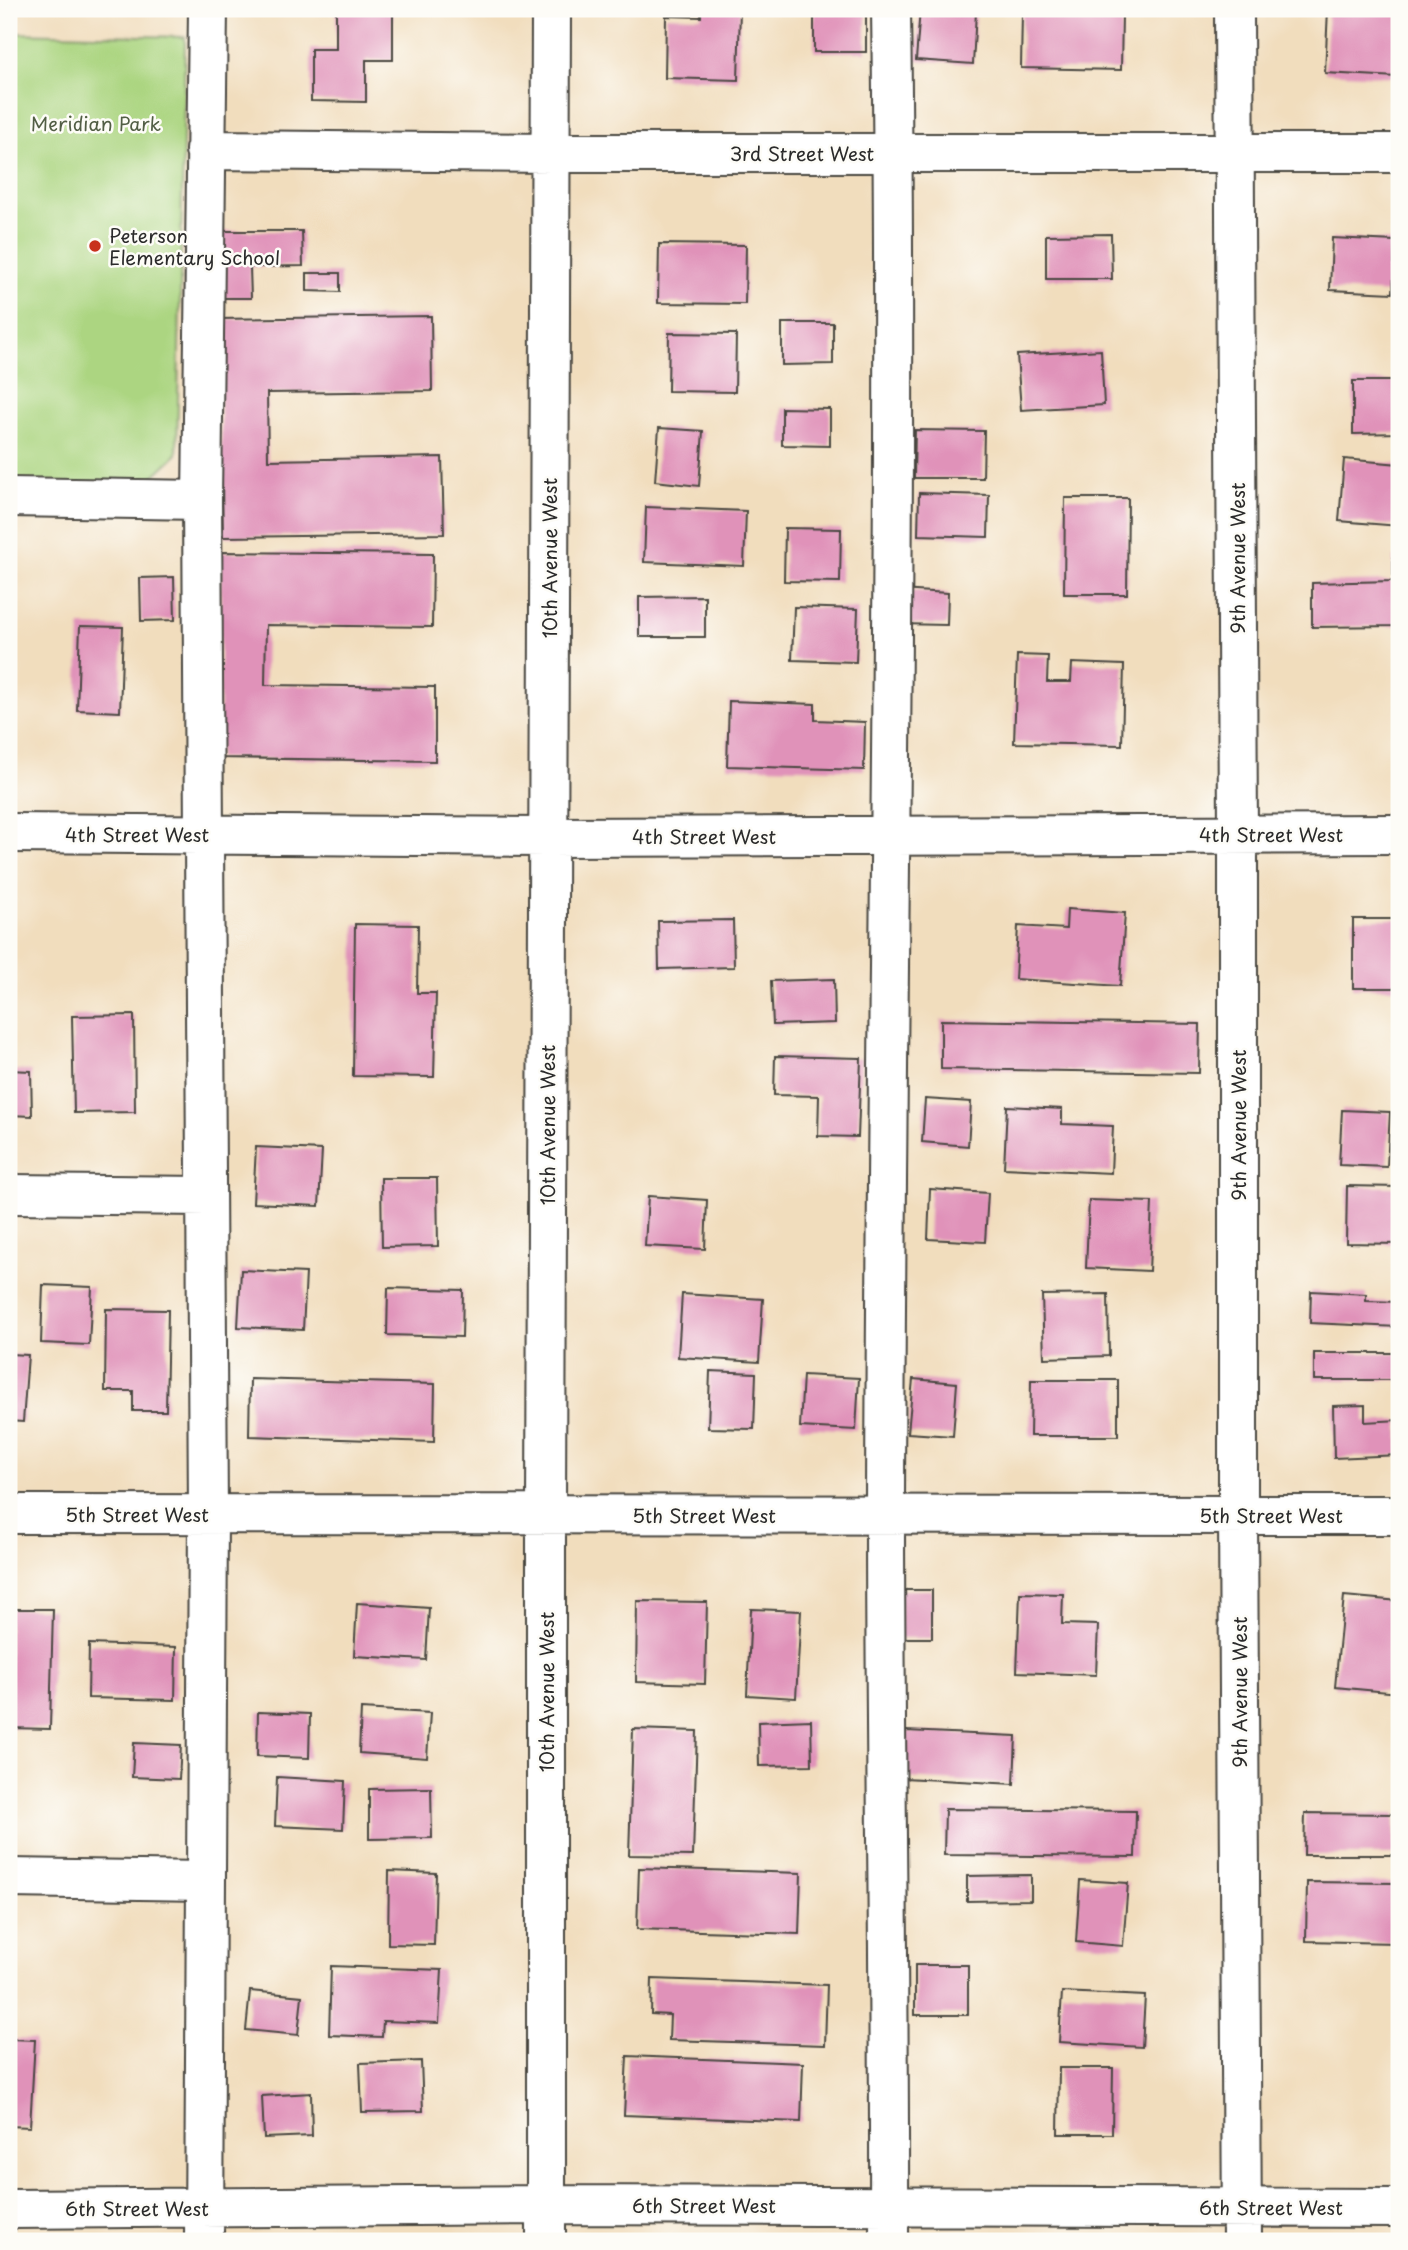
<svg xmlns="http://www.w3.org/2000/svg" width="1408" height="2250" viewBox="0 0 1408 2250" font-family="'Playpen Sans',sans-serif">
	<style>
		.park { fill: #acd581; stroke: #6c8056; stroke-width: 2 }
		.building { fill: #e092b9 }
		.lines { fill: none; stroke-linecap: round; stroke-linejoin: round }
		.minor-casing { stroke: #494641; stroke-width: 42 }
		.minor { stroke: #fff; stroke-width: 38 }
		.poi-dot { fill: #c8321e; stroke: #fdfcf7; stroke-width: 2.5 }
		.labels { text-anchor: middle; dominant-baseline: central; stroke-width: 5; stroke-linejoin: round; paint-order: stroke }
		.park-label { font-size: 19px; fill: #525e45; stroke: #fdfcf7 }
		.street-label { font-size: 19px; fill: #2b2b2b; stroke: #fdfcf7 }
		.poi-label { font-size: 19px; fill: #2b2b2b; stroke: #fdfcf7; text-anchor: start }
	</style>
	<rect width="100%" height="100%" fill="#fdfcf7"/>
	<filter id="ink" filterUnits="userSpaceOnUse"><feTurbulence type="fractalNoise" baseFrequency=".0143" numOctaves="2"/><feDisplacementMap in="SourceGraphic" scale="14" xChannelSelector="R" yChannelSelector="G"/><feConvolveMatrix kernelMatrix="1 2 1 2 8 2 1 2 1" color-interpolation-filters="sRGB"/></filter>
	<filter id="wash" filterUnits="userSpaceOnUse"><feTurbulence type="fractalNoise" baseFrequency=".00686" numOctaves="4" result="noise"/><feDisplacementMap in="SourceGraphic" scale="28" xChannelSelector="R" yChannelSelector="G"/><feGaussianBlur stdDeviation="1.57" result="paint"/><feColorMatrix in="noise" values="0 0 0 0 0 0 0 0 0 0 0 0 0 0 0 0 0 1.4 0 .05"/><feComposite in="paint" operator="in"/></filter>
	<g filter="url(#wash)">
		<rect width="100%" height="100%" fill="#f1ddbd"/>
		<!-- park -->
		<path class="park" d="M 9,33 L 185,37 L 177,454 L 142,487 L 9,484 Z"/>
		<g id="blocks">
			<!-- building -->
			<path class="building" d="M 336,9 L 393,9 L 393,60 L 366,60 L 366,102 L 311,101 L 311,49 L 336,49 Z
				M 701,9 L 740,9 L 738,80 L 665,78 L 666,16 L 701,17 Z
				M 814,9 L 866,9 L 866,52 L 814,52 Z
				M 920,9 L 976,12 L 973,64 L 916,60 Z
				M 1328,9 L 1399,9 L 1397,77 L 1325,73 Z
				M 1022,12 L 1122,14 L 1121,70 L 1021,68 Z
				M 214,231 L 302,231 L 303,266 L 250,267 L 251,298 L 215,298 Z
				M 1111,234 L 1112,279 L 1046,279 L 1046,235 Z
				M 1332,238 L 1395,241 L 1393,293 L 1330,290 Z
				M 659,244 L 746,245 L 745,304 L 658,303 Z
				M 307,273 L 340,273 L 340,292 L 307,291 Z
				M 431,316 L 432,391 L 267,393 L 268,460 L 442,457 L 444,534 L 223,537 L 219,319 Z
				M 782,323 L 833,323 L 833,364 L 782,365 Z
				M 669,333 L 736,334 L 735,392 L 668,391 Z
				M 1101,350 L 1104,405 L 1021,410 L 1017,355 Z
				M 1353,381 L 1399,381 L 1399,433 L 1353,434 Z
				M 782,408 L 830,409 L 830,446 L 782,445 Z
				M 659,428 L 703,431 L 699,486 L 655,481 Z
				M 915,430 L 984,431 L 983,478 L 914,478 Z
				M 1344,459 L 1399,464 L 1399,526 L 1339,521 Z
				M 919,493 L 989,495 L 988,537 L 918,535 Z
				M 1065,498 L 1128,498 L 1127,594 L 1064,594 Z
				M 646,507 L 746,511 L 744,566 L 644,562 Z
				M 785,528 L 841,529 L 840,582 L 784,581 Z
				M 221,552 L 433,554 L 432,627 L 266,625 L 265,685 L 435,687 L 435,761 L 219,758 Z
				M 1393,557 L 1399,557 L 1399,626 L 1312,627 L 1312,583 L 1393,581 Z
				M 174,577 L 175,620 L 141,621 L 140,578 Z
				M 899,590 L 948,593 L 947,625 L 898,624 Z
				M 705,596 L 705,637 L 639,637 L 639,597 Z
				M 794,607 L 858,609 L 856,662 L 792,660 Z
				M 80,626 L 123,627 L 120,712 L 77,710 Z
				M 1017,655 L 1048,656 L 1047,682 L 1071,682 L 1072,663 L 1124,665 L 1122,745 L 1014,743 Z
				M 729,701 L 815,704 L 815,720 L 865,722 L 864,770 L 727,766 Z
				M 1067,909 L 1125,913 L 1120,986 L 1015,979 L 1018,926 L 1066,929 Z
				M 1353,919 L 1399,919 L 1399,988 L 1353,988 Z
				M 733,920 L 734,967 L 659,969 L 658,921 Z
				M 355,924 L 418,925 L 417,993 L 436,993 L 434,1077 L 353,1076 Z
				M 834,979 L 835,1023 L 773,1025 L 771,981 Z
				M 134,1015 L 135,1112 L 74,1113 L 72,1016 Z
				M 941,1020 L 1200,1024 L 1199,1073 L 941,1069 Z
				M 775,1056 L 861,1058 L 858,1137 L 818,1136 L 819,1096 L 774,1095 Z
				M 9,1070 L 31,1071 L 32,1116 L 9,1115 Z
				M 925,1099 L 971,1102 L 968,1146 L 922,1142 Z
				M 1007,1106 L 1062,1109 L 1062,1124 L 1113,1126 L 1111,1173 L 1004,1168 Z
				M 1342,1110 L 1390,1112 L 1387,1167 L 1339,1165 Z
				M 256,1147 L 322,1150 L 319,1206 L 253,1203 Z
				M 381,1178 L 437,1178 L 438,1246 L 382,1247 Z
				M 1347,1186 L 1399,1187 L 1399,1244 L 1346,1243 Z
				M 930,1189 L 988,1193 L 985,1242 L 928,1239 Z
				M 648,1196 L 707,1200 L 705,1249 L 645,1246 Z
				M 1089,1200 L 1152,1202 L 1149,1271 L 1086,1268 Z
				M 241,1270 L 306,1273 L 303,1330 L 238,1327 Z
				M 43,1285 L 92,1287 L 89,1345 L 41,1343 Z
				M 388,1288 L 463,1290 L 462,1337 L 387,1335 Z
				M 1311,1291 L 1366,1294 L 1366,1301 L 1399,1302 L 1399,1327 L 1310,1323 Z
				M 682,1294 L 763,1299 L 759,1362 L 678,1357 Z
				M 1108,1294 L 1109,1356 L 1044,1358 L 1042,1295 Z
				M 106,1309 L 168,1310 L 166,1411 L 133,1411 L 133,1391 L 105,1391 Z
				M 1314,1353 L 1399,1353 L 1399,1380 L 1314,1380 Z
				M 9,1354 L 28,1355 L 23,1422 L 9,1421 Z
				M 710,1371 L 756,1373 L 754,1429 L 708,1428 Z
				M 803,1375 L 859,1378 L 856,1430 L 800,1427 Z
				M 250,1379 L 435,1384 L 434,1442 L 249,1436 Z
				M 913,1379 L 957,1383 L 953,1436 L 908,1433 Z
				M 1031,1380 L 1118,1380 L 1118,1436 L 1030,1436 Z
				M 1365,1405 L 1365,1422 L 1399,1420 L 1399,1455 L 1334,1458 L 1333,1406 Z
				M 900,1590 L 932,1590 L 932,1638 L 899,1638 Z
				M 1020,1593 L 1063,1594 L 1062,1624 L 1098,1625 L 1096,1675 L 1017,1672 Z
				M 1344,1596 L 1399,1601 L 1399,1693 L 1335,1687 Z
				M 637,1601 L 707,1602 L 705,1684 L 636,1682 Z
				M 357,1603 L 429,1608 L 426,1660 L 354,1656 Z
				M 9,1609 L 53,1609 L 50,1729 L 9,1728 Z
				M 751,1609 L 801,1611 L 796,1698 L 747,1695 Z
				M 89,1644 L 176,1647 L 175,1700 L 88,1698 Z
				M 361,1709 L 430,1713 L 427,1758 L 359,1753 Z
				M 258,1712 L 310,1714 L 309,1758 L 257,1756 Z
				M 811,1720 L 812,1765 L 759,1766 L 758,1722 Z
				M 633,1729 L 697,1731 L 693,1856 L 629,1855 Z
				M 906,1731 L 1016,1736 L 1014,1784 L 904,1778 Z
				M 134,1743 L 181,1745 L 179,1779 L 132,1777 Z
				M 277,1777 L 345,1781 L 343,1829 L 275,1826 Z
				M 431,1788 L 432,1838 L 369,1839 L 369,1789 Z
				M 945,1809 L 1136,1811 L 1135,1857 L 944,1855 Z
				M 1305,1813 L 1395,1814 L 1395,1855 L 1304,1855 Z
				M 639,1868 L 801,1873 L 799,1934 L 637,1929 Z
				M 389,1871 L 436,1873 L 434,1945 L 388,1944 Z
				M 1031,1875 L 1031,1900 L 967,1901 L 967,1876 Z
				M 1080,1880 L 1128,1883 L 1123,1946 L 1076,1942 Z
				M 1307,1882 L 1396,1883 L 1395,1943 L 1306,1941 Z
				M 915,1965 L 968,1965 L 968,2015 L 915,2015 Z
				M 331,1966 L 442,1970 L 439,2023 L 383,2021 L 382,2037 L 329,2035 Z
				M 652,1979 L 827,1985 L 825,2045 L 669,2040 L 670,2015 L 651,2014 Z
				M 250,1991 L 302,1996 L 298,2035 L 246,2030 Z
				M 1062,1992 L 1145,1996 L 1142,2047 L 1059,2042 Z
				M 9,2039 L 35,2040 L 30,2127 L 9,2126 Z
				M 627,2056 L 803,2063 L 801,2122 L 624,2115 Z
				M 421,2061 L 423,2111 L 362,2112 L 360,2063 Z
				M 1059,2068 L 1113,2068 L 1112,2134 L 1058,2134 Z
				M 311,2093 L 312,2136 L 264,2138 L 262,2096 Z"/>
		</g>
	</g>
	<g filter="url(#ink)">
		<use href="#blocks" fill-opacity="0" stroke="#494641" stroke-width="2"/>
		<g class="lines">
			<!-- minor casing -->
			<g class="minor-casing">
				<path id="minor" d="M 1234,9 L 1238,834 L 1238,1515 L 1242,2241
					M 205,150 L 552,153 L 1399,153
					M 9,497 L 202,500
					M 9,833 L 547,837 L 1399,834
					M 9,1194 L 206,1196
					M 9,1514 L 1399,1515
					M 9,1878 L 205,1881
					M 9,2209 L 546,2205 L 1399,2208
					M 204,2241 L 208,1514 L 202,500 L 208,9
					M 546,2241 L 546,1514 L 551,9
					M 889,2241 C 890,1998 885,1755 885,1512 C 886,1011 898,510 891,9"/>
			</g>
			<!-- minor -->
			<use href="#minor" class="minor"/>
		</g>
	</g>
	<!-- markers -->
	<circle class="poi-dot" cx="95" cy="246" r="7"/>
	<g class="labels">
		<!-- park labels -->
		<g class="park-label">
			<text x="96" y="123">Meridian Park</text>
		</g>
		<!-- street labels -->
		<g class="street-label">
			<text x="802" y="153">3rd Street West</text>
			<text transform="translate(549 558) rotate(-90)">10th Avenue West</text>
			<text transform="translate(1237 558) rotate(-90)">9th Avenue West</text>
			<text x="137" y="834">4th Street West</text>
			<text x="1271" y="834">4th Street West</text>
			<text x="704" y="836">4th Street West</text>
			<text transform="translate(547 1125) rotate(-90)">10th Avenue West</text>
			<text transform="translate(1238 1125) rotate(-90)">9th Avenue West</text>
			<text x="137" y="1514">5th Street West</text>
			<text x="704" y="1515">5th Street West</text>
			<text x="1271" y="1515">5th Street West</text>
			<text transform="translate(546 1692) rotate(-90)">10th Avenue West</text>
			<text transform="translate(1239 1692) rotate(-90)">9th Avenue West</text>
			<text x="704" y="2205">6th Street West</text>
			<text x="1271" y="2207">6th Street West</text>
			<text x="137" y="2208">6th Street West</text>
		</g>
		<!-- poi labels -->
		<g class="poi-label">
			<text x="109" y="235">Peterson<tspan x="109" dy="22">Elementary School</tspan></text>
		</g>
	</g>
	<!-- margin -->
	<rect width="1408" height="2250" fill="none" stroke="#fdfcf7" stroke-width="35"/>
</svg>
